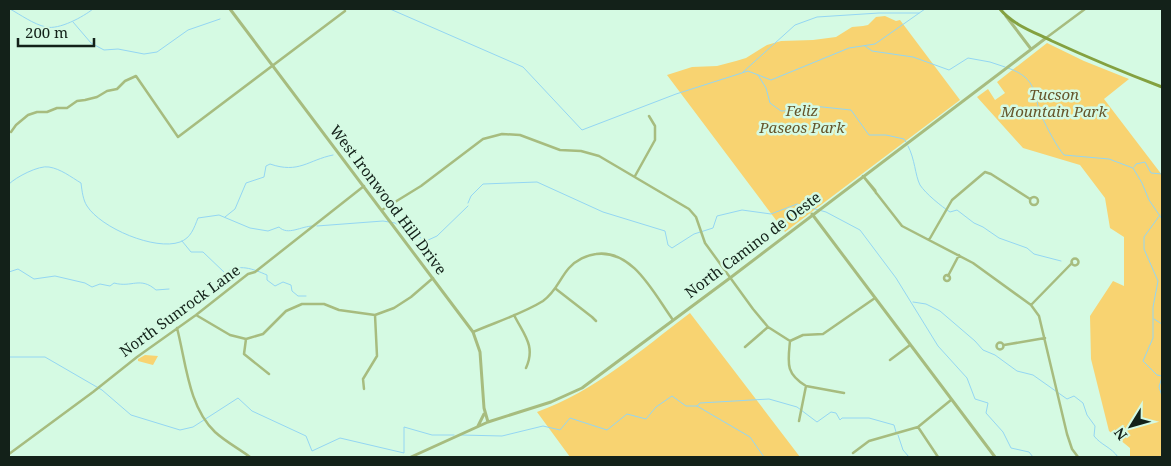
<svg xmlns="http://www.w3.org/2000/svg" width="1171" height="466" viewBox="0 0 1171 466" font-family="'Noto Serif',serif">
	<rect width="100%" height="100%" fill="#d5fae3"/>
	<!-- green -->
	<path fill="#f8d371" d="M885,16L896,21L900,20L960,100L785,232L667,75L692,67L717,66L736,61L746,58L767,45L781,41L813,40L836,37L852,27L863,26L868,25L876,17Z
		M1047,43L1084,61L1129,79L1104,99L1162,175V457H1130V448L1109,431L1091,359L1090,316L1113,281L1124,286V237L1110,228L1105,198L1080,165L1023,148L977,97L988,89L995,100L1005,93L997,82Z
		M690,313L800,457H570L537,412C595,391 641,350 690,313Z
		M145,355L158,356L153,365L138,361V359Z"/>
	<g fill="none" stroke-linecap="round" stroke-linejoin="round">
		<!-- stream -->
		<path stroke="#94d6f3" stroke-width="1" d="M10,9C21,15 33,24 46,27C59,30 83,17 93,9
			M390,9L523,67L582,130L676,94L748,71L771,80L849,48L875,44L925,9
			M73,22L91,43L104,50L118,49L144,54L157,52L188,30L220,19
			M865,46L872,51L913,57L949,70L968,58L990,62L1005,67
			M1008,68C1039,79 1032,94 1042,117C1047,128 1057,147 1064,155L1109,159L1133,168L1142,183L1149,200L1162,219
			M743,72L795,25L817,17L879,13H919
			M758,75L766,88L770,103L781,111L802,110L813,106L851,110L869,135H886L904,139L906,142
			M908,146C915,159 915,175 920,185C926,194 941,206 950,212L957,210L974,223L983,227L999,238L1027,248L1034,254L1061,261
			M1134,167L1136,164L1145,162L1151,173L1162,174
			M9,184C16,177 39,165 49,167C61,169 71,177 81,183C82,191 83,200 87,206C101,228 155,251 180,242C191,238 194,228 198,218L219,215L250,228L268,231L279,227C288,236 301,226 313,226
			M468,203L471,196L483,184L537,182L603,212L665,231L668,245L672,248L694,234L713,228L717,216L742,210L771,214L797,204L826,212L860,230L896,278L938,346L967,378L975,399L988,403L986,413L1003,432L1011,448L1029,452L1033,457
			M1160,215L1144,237V249L1158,281L1153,307V338L1143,361L1157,375L1162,376
			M225,217L235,209L246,183L264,177L266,166L270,164C299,174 308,160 333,155
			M317,226L383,221L395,223L421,238
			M423,240L426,241L437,236L468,206
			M182,241L191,252H203L225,273C239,263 253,269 267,275V280L275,286L283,282L291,285L292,291L298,296H306
			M9,272L18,269L34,279L55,276L85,283L92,287L100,284L110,286L114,283C132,288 140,276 156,290L169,289
			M913,302L926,304L940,311L975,341L983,350L995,355L1017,371L1033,375L1067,399L1074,396L1083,403L1087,415L1095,426L1094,436C1101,445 1111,447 1118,457
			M1154,319L1162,324
			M9,357H45L102,390L131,415L180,430L193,427L238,398L252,411L306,436L312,451L340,438L404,453V427L432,435H454
			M1162,377L1159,387L1162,396
			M697,406L750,437L764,457
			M461,435L502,436L543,426L560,430L570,418L607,430L627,414L646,419L656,407L672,396L686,406H697L700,403L769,399L797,407L817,422L831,412L836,413L840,420L842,418H869L894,425L896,432
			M898,435L903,450L909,457"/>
		<!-- minor -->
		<path stroke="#a7bc7f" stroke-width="2.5" d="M1046,38L1085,9
			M11,132L16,125L28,115L37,112H47L57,108H67L77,101L85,100L97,97L107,91L117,89L125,81L136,76L178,137L345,11
			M635,176L655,140V126L649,116
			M863,176L902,226L973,263L1031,305L1039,316L1067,434L1072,449L1078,457
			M864,177L875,190L876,193
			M1030 201a4 4 0 1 1 8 0a4 4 0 1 1-8 0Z
			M382,210L421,186L483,139L502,134L520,135L560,150L581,151L599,156L689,209L696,217L705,243L753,309L768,327L790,341L803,335L823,334L875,298
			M929,240L952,200L985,172L991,174L1030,199
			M1071.5 262a3.5 3.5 0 1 1 7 0a3.5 3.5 0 1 1-7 0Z
			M944 278a3 3 0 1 1 6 0a3 3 0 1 1-6 0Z
			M948,276L959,255
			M556,289L592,317L596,321
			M1031,305L1072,263
			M196,315L230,335L246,339L244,354L269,374
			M514,315C524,335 536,346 526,368
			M177,328C186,362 188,406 215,432C226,442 238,448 250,457
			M473,332C496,322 522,314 543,301C556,292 560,278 569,268C576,260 587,255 596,254C633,249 654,294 673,320
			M246,339L263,334L286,311L302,304H324L339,310L375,315L394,308L411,297L433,278
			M790,341C788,363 785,373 806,386L799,421
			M996.5 346a3.5 3.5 0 1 1 7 0a3.5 3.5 0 1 1-7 0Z
			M1004,345L1045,338
			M745,347L768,327
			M890,360L910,345
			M806,386L844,393
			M364,389L363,379L377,356L375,315
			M918,427L938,457
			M853,453L869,441L918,427L951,400
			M9,454L93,392L137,357L196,315L248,274L255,272L364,186"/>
		<!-- tertiary -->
		<path stroke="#a7bc7f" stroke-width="3" d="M230,9L473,332L480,352L484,408L488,422
			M1006,16L1031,49
			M812,214L995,457
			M478,426L484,414
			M411,457L488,422L551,402L582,388L730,278L1046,38"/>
		<!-- secondary -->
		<path stroke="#84a140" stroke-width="3" d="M1000,9C1013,25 1034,32 1052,41C1089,58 1125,73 1162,87"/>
	</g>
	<g text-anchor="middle" stroke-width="5" stroke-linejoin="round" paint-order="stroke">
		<!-- park labels -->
		<g font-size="15" font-style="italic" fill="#65552b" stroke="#d5fae3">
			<text x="1054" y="100">Tucson<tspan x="1054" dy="17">Mountain Park</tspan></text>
			<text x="802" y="116">Feliz<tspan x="802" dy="17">Paseos Park</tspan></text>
		</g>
		<!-- street labels -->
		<g font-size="15" fill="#132119" stroke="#d5fae3">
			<text transform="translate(388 200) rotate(53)" y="5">West Ironwood Hill Drive</text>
			<text transform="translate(753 245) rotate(-37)" y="5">North Camino de Oeste</text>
			<text transform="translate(180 311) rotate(-36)" y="5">North Sunrock Lane</text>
		</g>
	</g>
	<!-- border -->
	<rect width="1171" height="466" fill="none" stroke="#132119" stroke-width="20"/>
	<!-- north arrow -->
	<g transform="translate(1131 426) rotate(233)" stroke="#d5fae3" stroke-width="4" paint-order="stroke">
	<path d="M0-4L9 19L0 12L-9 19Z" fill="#132119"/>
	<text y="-8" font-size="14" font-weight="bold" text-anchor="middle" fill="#132119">N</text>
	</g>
	<!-- scale -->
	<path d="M18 38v8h76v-8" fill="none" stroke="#132119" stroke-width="2.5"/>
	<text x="25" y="38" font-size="15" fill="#132119" stroke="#d5fae3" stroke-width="4" paint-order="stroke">200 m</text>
</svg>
